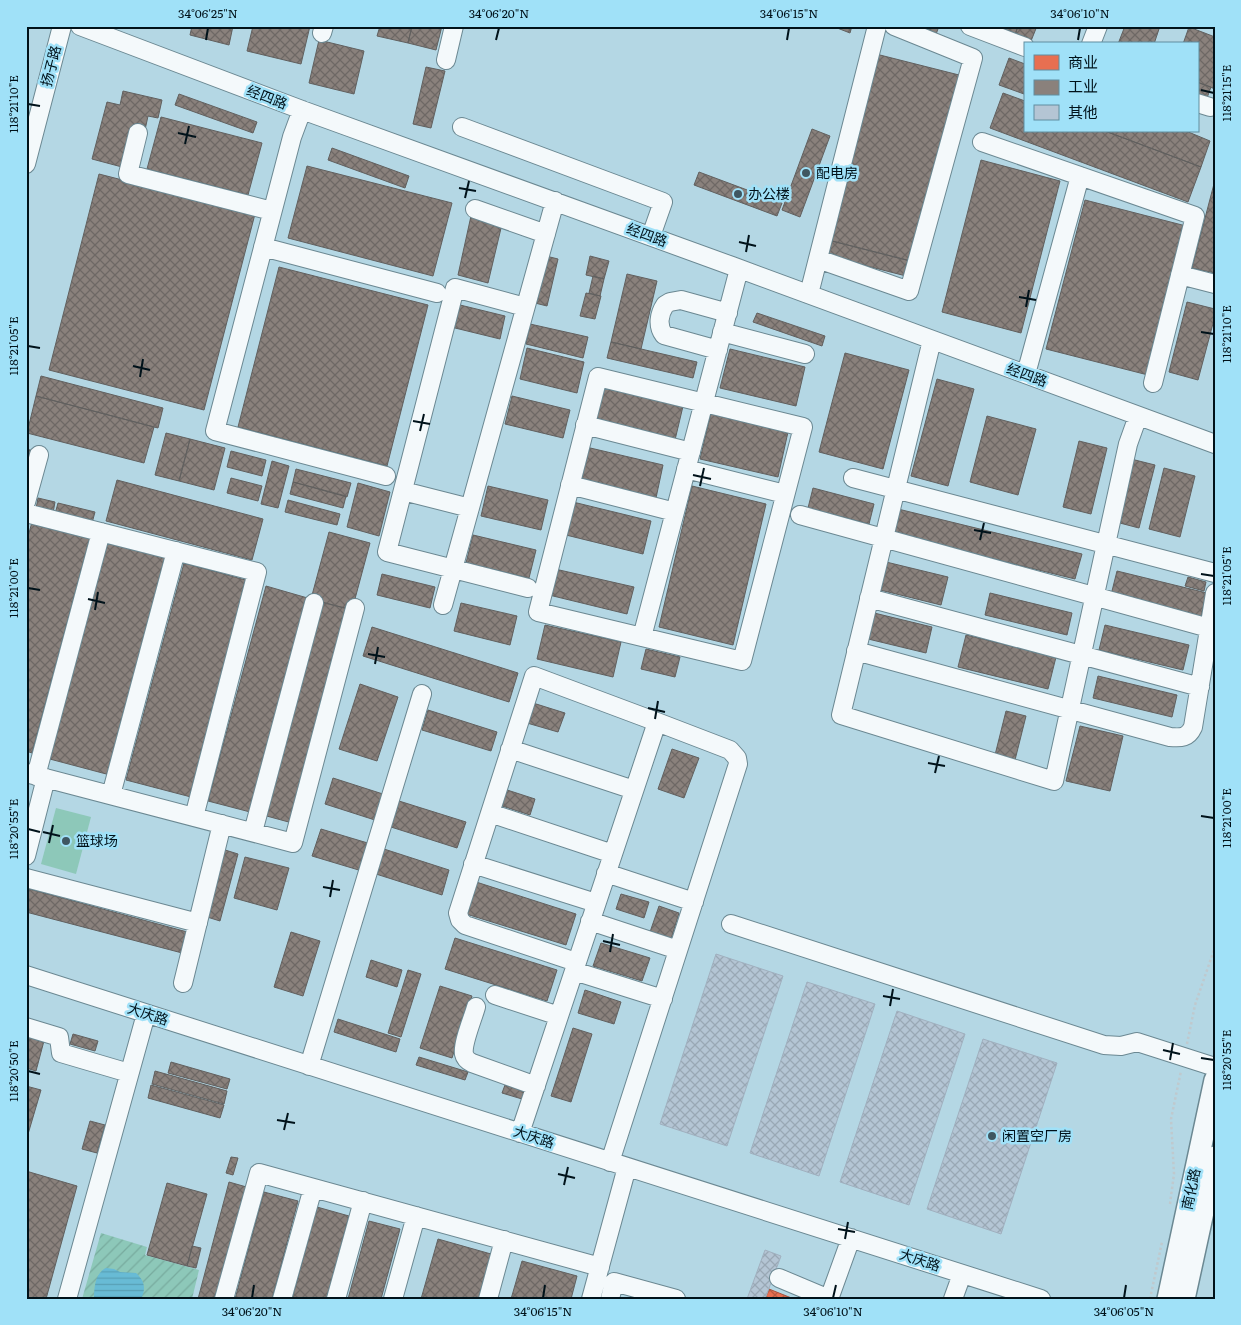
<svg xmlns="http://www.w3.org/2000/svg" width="1241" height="1325" viewBox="0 0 1241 1325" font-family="Literata,'Noto Sans SC',serif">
	<defs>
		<pattern id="garden-furrows" width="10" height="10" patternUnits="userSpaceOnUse" patternTransform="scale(1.25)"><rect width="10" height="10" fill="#8dc8b9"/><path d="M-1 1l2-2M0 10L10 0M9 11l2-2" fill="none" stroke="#78ab9e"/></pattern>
		<pattern id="water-rules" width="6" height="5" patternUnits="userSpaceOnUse" patternTransform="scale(1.25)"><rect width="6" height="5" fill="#68bbd5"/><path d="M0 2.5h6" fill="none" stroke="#58a0b6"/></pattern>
		<pattern id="shops-cross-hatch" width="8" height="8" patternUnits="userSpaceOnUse" patternTransform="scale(1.25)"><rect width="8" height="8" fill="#e76f51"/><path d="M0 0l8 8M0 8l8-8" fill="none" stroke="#b95a42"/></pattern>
		<pattern id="industry-cross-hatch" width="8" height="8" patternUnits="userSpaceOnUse" patternTransform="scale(1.25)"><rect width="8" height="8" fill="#8a817c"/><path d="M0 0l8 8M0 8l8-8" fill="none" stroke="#6e6865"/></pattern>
		<pattern id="building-cross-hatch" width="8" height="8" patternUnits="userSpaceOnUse" patternTransform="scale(1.25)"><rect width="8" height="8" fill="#b4c5d4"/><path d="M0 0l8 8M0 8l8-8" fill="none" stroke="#99a8b5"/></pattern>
	</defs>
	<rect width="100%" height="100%" fill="#b4d7e4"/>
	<!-- park -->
	<path fill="#8dc8b9" d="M56,808L91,817L76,874L41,864Z"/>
	<!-- garden -->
	<path fill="url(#garden-furrows)" d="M101,1233L147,1247L145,1255L199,1270L192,1299H82Z"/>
	<!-- water -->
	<path fill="url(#water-rules)" d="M106,1268L114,1269L120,1272L136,1273C145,1281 146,1289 141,1299H94C94,1288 95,1273 106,1268Z"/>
	<!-- shops -->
	<path fill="url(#shops-cross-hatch)" stroke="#a25340" d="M769,1289L794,1299H765Z"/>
	<!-- industry -->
	<path fill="url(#industry-cross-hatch)" stroke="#61605f" d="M192,26H233L229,45L190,35Z
		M253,26H310L301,64L247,51Z
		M380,26H412L408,43L377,36Z
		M412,26H442L436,50L408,43Z
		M832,26H852L850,33Z
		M897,26H939L934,40Z
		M991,26H1018L1015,35Z
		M1018,26H1037L1031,41L1015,35Z
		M1125,26H1160L1154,44H1118Z
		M1189,27L1215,37V89L1197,82V44H1183Z
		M319,40L364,51L354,94L309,83Z
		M876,54L963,76L915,262L828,240Z
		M1009,58L1025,64L1024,94L999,85Z
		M426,67L445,71L431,128L413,124Z
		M1197,82L1211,87L1207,98L1197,94Z
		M123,91L162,100L158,118L148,116L145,130L132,127L122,167L92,159L107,102L120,105Z
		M1003,93L1025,101V131H1105L1201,167L1188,202L990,128Z
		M179,94L257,122L253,133L175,105Z
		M161,117L262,143L248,195L147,169Z
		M812,129L830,136L800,217L782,210Z
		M1105,131H1186L1210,141L1201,167Z
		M332,148L409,176L405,188L328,160Z
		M981,160L1060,181L1021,333L942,312Z
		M307,166L452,203L433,276L288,238Z
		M699,172L782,203L777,216L694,185Z
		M99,174L255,214L204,410L49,370Z
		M1215,180V273L1192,268Z
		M1085,200L1186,226L1148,375L1046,349Z
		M471,216L502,224L488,283L458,275Z
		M828,240L914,262L910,277L824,255Z
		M546,256L558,259L547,306L535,303Z
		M590,256L609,261L604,279L586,275Z
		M279,267L428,305L387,466L238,427Z
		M627,274L657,281L641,349L611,342Z
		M593,276L604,279L600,296L589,293Z
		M586,293L601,296L595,319L580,316Z
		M1187,302L1215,309V316L1198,380L1169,372Z
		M456,304L505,316L500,339L451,327Z
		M757,313L825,336L822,346L753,322Z
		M530,324L588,337L583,358L526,344Z
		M611,342L697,362L693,378L607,358Z
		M527,348L584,362L577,393L520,379Z
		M730,349L805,367L796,406L720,388Z
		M845,353L909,370L883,469L819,452Z
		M41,376L163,408L158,428L36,396Z
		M937,379L974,389L948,486L911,476Z
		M603,383L684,402L675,440L593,421Z
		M36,396L154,427L144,463L27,433Z
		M512,396L570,410L563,438L505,424Z
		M711,413L788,432L778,477L700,459Z
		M987,416L1036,429L1018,495L970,482Z
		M166,433L190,439L179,481L155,475Z
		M190,439L225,448L214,490L179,481Z
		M1079,441L1107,448L1091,514L1063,507Z
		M586,447L663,465L656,498L579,480Z
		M26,449L34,451L26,481Z
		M231,451L266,460L262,476L227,467Z
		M1131,459L1155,465L1139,528L1116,522Z
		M272,461L289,466L278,508L261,504Z
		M1164,468L1195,476L1180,537L1149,529Z
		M296,469L351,483L347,497L293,482Z
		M231,478L262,486L258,501L227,493Z
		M117,480L263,519L252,560L106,521Z
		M293,482L346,496L343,508L290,494Z
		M358,483L390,492L379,536L347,527Z
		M488,486L548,500L541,530L481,516Z
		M692,486L766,504L733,645L659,627Z
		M813,488L874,504L869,524L808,508Z
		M38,498L55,502L53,513L36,509Z
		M288,500L340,514L337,525L285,512Z
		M573,502L651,521L643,554L566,535Z
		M58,503L95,512L92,523L55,514Z
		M898,509L1082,554L1075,579L892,534Z
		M32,522L90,538L32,753L26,751V544Z
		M329,532L370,543L352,610L311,599Z
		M473,535L536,550L529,578L466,563Z
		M104,540L168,557L110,775L46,758Z
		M882,561L948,577L941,605L876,589Z
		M184,563L249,581L191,797L126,780Z
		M555,569L634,587L627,614L549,595Z
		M1117,571L1207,593L1201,617L1111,595Z
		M382,574L435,587L430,608L377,595Z
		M1188,577L1206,582L1204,591L1185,586Z
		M266,586L311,599L254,813L208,801Z
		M990,593L1072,613L1067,635L985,615Z
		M320,602L353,610L296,824L263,815Z
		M461,603L517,616L510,645L454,631Z
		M870,612L932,627L926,653L864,638Z
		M545,625L621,642L613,677L537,659Z
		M1105,625L1189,645L1183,670L1099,650Z
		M372,627L518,673L509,702L363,656Z
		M966,635L1056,657L1048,689L958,667Z
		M646,649L680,657L675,677L641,669Z
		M1098,676L1177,695L1172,717L1093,698Z
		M360,684L398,697L377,761L339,749Z
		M533,703L565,713L558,732L527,723Z
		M428,710L497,732L491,751L422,730Z
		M1006,711L1026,716L1014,764L994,759Z
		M1080,726L1123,736L1110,791L1066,781Z
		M672,749L699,758L684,798L658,789Z
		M333,778L386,795L378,821L325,804Z
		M501,788L535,799L530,815L496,804Z
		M399,801L466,822L457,848L391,827Z
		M321,829L371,844L362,871L312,856Z
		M222,849L238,854L220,921L204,916Z
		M384,849L449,870L442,895L376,874Z
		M245,857L289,868L277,910L234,898Z
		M473,881L576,914L566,945L463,913Z
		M29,889L191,933L186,954L26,912V898Z
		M621,894L649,902L644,918L616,909Z
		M659,906L679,913L671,939L650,932Z
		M291,932L320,941L303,996L274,987Z
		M455,938L557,970L547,1001L445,969Z
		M601,943L650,958L642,981L593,966Z
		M371,960L402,970L397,987L366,977Z
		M408,970L421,974L401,1037L388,1033Z
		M440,986L472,996L452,1058L420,1048Z
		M585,990L621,1002L614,1024L578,1013Z
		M338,1019L400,1039L396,1052L334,1032Z
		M573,1028L592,1034L571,1102L551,1096Z
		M26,1032L45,1037L36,1071L26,1068Z
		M73,1034L98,1041L95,1051L70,1044Z
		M419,1057L468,1072L465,1080L416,1065Z
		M171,1062L230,1079L227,1089L168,1073Z
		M155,1071L227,1091L224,1104L152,1084Z
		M151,1085L224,1105L220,1118L148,1098Z
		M505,1085L524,1091L522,1099L502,1093Z
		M26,1086L41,1090L26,1141Z
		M90,1121L105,1125L97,1153L82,1149Z
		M231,1157L238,1158L233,1175L226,1173Z
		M26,1171L77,1186L46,1299H26Z
		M229,1182L250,1188L220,1299H198Z
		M167,1183L207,1194L187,1266L147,1255Z
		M264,1192L298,1201L272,1299H235Z
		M317,1207L349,1216L327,1299H292Z
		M369,1221L400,1229L381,1299H348Z
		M438,1239L491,1254L479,1299H421Z
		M192,1246L201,1248L196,1268L187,1266Z
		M522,1261L577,1276L571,1299H511Z"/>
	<!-- building -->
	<path fill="url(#building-cross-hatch)" stroke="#a0b0bf" d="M716,954L783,976L727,1146L660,1124Z
		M807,982L875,1004L819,1176L750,1153Z
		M897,1011L965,1034L909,1205L840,1182Z
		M983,1039L1057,1063L1001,1234L927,1209Z
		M765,1250L781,1256L765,1299H747Z"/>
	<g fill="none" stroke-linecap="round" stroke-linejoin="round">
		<defs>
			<path id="minor" d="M80,26L302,110L732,266L1215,444
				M970,26L1025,47
				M322,33L324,26
				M1091,44L1098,26
				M446,60L454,26
				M1197,103L1210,107
				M302,110L292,137L215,431L386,476
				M462,127L663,202L651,236
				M138,133L128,174L272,211
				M982,142L1195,216L1153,383
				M26,164L62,26
				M475,209L546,234
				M263,247L437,293
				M818,259L909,291L973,58L894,26
				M1180,275L1215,284
				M809,294L877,26
				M525,307L455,288L387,552L528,588
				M722,332L805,354
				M932,340L841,715L1054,781L1128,444L1138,416
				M718,350L664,335C657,326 659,314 665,305L670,302L681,300L728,313
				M1026,374L1080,176
				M598,377L803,427L742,661L538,612Z
				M585,425L691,452
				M686,469L785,494
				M853,478L1215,573
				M570,485L675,512
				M403,491L470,508
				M26,502L39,455
				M26,513L257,572L194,817
				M800,515L1209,628
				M869,598L1200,687
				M443,605L555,201
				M642,637L739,269
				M856,651L1170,737C1181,738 1188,738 1193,727L1215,593
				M510,749L634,790
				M26,773L293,843L355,608
				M36,776L101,532
				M111,795L176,551
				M490,813L613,854
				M253,832L314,603
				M26,856L46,778
				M473,864L596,903
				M606,873L694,902
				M26,878L198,923
				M590,921L678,950
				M731,924L1104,1045L1121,1046L1137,1042L1215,1067
				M574,971L663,999
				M26,975L1041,1299
				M183,983L222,824
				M495,995L559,1016
				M476,1007C473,1018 462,1044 464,1054C465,1059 468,1061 472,1063L536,1086
				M26,1027L59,1037L61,1053L129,1073
				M309,1066L422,694
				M520,1133L657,722L534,676L458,913L460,920L465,925L576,962
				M610,1162L738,764L737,758L730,750L657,722
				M779,1278L829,1299L851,1238
				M67,1299L146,1014
				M224,1299L259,1173L600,1267
				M282,1299L313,1188
				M336,1299L363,1201
				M393,1299L416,1216
				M488,1299L504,1240
				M591,1299L627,1167
				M610,1299L614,1282L676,1299
				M953,1299L962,1274"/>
			<path id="major" d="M1168,1299L1215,1080
				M1184,1299L1215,1157"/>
		</defs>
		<!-- minor casing -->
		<use href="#minor" stroke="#6b8892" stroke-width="20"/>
		<!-- major casing -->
		<use href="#major" stroke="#6b8892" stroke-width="24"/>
		<!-- path -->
		<path stroke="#bfc9ce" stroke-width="2.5" stroke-dasharray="2.5 2.5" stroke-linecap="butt" d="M1187,1044L1195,1005L1215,947
			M1170,1204L1174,1174L1171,1119L1181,1071
			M1150,1299L1162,1242"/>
		<!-- minor -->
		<use href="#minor" stroke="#f4f9fb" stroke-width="18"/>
		<!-- major -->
		<use href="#major" stroke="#f4f9fb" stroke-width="21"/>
	</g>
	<!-- ticks -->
	<path fill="none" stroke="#00121a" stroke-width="2" d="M206,40L208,28M496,40L499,28M787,40L789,28M1078,40L1080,28M1201,90L1214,93M28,104L40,106M178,133L196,137M185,144L189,126M459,188L476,191M465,198L469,181M739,242L756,246M746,252L749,235M1019,297L1036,300M1026,307L1029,290M1201,332L1214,334M28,346L40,348M133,366L150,370M140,377L143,359M413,421L430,424M420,431L424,414M693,475L711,479M700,486L704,468M974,530L991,533M980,540L984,523M1201,574L1214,576M28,588L40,590M88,599L105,603M95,610L98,592M368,654L385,657M375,664L378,647M648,708L665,712M655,719L658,701M928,763L945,766M935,773L939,756M1201,816L1214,818M28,829L40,832M43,832L60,836M49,843L53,825M323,887L340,890M330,897L333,880M603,941L620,945M610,952L613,934M883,996L900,999M890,1006L893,989M1163,1050L1180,1054M1201,1058L1214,1060M1170,1060L1173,1043M28,1071L40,1074M277,1120L295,1123M284,1130L288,1113M558,1174L575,1178M564,1185L568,1167M838,1229L855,1232M845,1239L848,1222M252,1298L254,1285M543,1298L545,1285M833,1298L836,1285M1124,1298L1126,1285"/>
	<!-- markers -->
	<g fill="#3f5761" stroke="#a0e1f8" stroke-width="2">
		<circle cx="806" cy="173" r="5"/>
		<circle cx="738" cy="194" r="5"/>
		<circle cx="66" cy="841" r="5"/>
		<circle cx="992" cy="1136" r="5"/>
	</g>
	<g text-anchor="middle" stroke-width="5" stroke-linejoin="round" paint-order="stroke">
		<!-- street labels -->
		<g font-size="14" fill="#00121a" stroke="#a0e1f8">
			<text transform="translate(51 66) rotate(-76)" y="5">扬子路</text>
			<text transform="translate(267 97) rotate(21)" y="5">经四路</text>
			<text transform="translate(647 235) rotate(20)" y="5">经四路</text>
			<text transform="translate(1027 375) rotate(20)" y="5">经四路</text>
			<text transform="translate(148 1014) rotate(18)" y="5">大庆路</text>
			<text transform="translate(534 1137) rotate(18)" y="5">大庆路</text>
			<text transform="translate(1191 1189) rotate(-78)" y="5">南化路</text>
			<text transform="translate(920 1260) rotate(18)" y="5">大庆路</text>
		</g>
		<!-- poi labels -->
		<g font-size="14" fill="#00121a" stroke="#a0e1f8" text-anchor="start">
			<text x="816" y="178">配电房</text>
			<text x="748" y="199">办公楼</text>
			<text x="76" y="846">篮球场</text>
			<text x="1002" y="1141">闲置空厂房</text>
		</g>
	</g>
	<!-- border -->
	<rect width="1241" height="1325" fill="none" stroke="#a0e1f8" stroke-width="55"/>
	<!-- legend -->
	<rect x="1024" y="42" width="175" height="90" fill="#a0e1f8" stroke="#608e9f"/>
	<rect x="1034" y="55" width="25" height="15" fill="#e76f51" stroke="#608e9f"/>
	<text x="1068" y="68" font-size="15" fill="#00121a">商业</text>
	<rect x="1034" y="80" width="25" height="15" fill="#8a817c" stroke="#608e9f"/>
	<text x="1068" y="92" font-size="15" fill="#00121a">工业</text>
	<rect x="1034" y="105" width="25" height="15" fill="#b4c5d4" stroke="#608e9f"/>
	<text x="1068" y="118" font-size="15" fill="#00121a">其他</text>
	<rect x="28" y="28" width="1186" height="1270" fill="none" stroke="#00121a" stroke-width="2"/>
	<g font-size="12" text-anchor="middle" fill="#00121a">
		<text x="208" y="18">34°06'25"N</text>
		<text x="499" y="18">34°06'20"N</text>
		<text x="789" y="18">34°06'15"N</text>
		<text x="1080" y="18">34°06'10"N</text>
		<text transform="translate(1227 93) rotate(-90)" y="4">118°21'15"E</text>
		<text transform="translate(14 104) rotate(-90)" y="4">118°21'10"E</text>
		<text transform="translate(1227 334) rotate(-90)" y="4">118°21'10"E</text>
		<text transform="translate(14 346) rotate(-90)" y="4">118°21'05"E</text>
		<text transform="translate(1227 576) rotate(-90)" y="4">118°21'05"E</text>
		<text transform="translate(14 588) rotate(-90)" y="4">118°21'00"E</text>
		<text transform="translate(1227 818) rotate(-90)" y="4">118°21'00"E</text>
		<text transform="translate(14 829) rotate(-90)" y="4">118°20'55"E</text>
		<text transform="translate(1227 1060) rotate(-90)" y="4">118°20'55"E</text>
		<text transform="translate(14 1071) rotate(-90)" y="4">118°20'50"E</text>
		<text x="252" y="1316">34°06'20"N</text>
		<text x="543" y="1316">34°06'15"N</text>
		<text x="833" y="1316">34°06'10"N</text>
		<text x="1124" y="1316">34°06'05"N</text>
	</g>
</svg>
